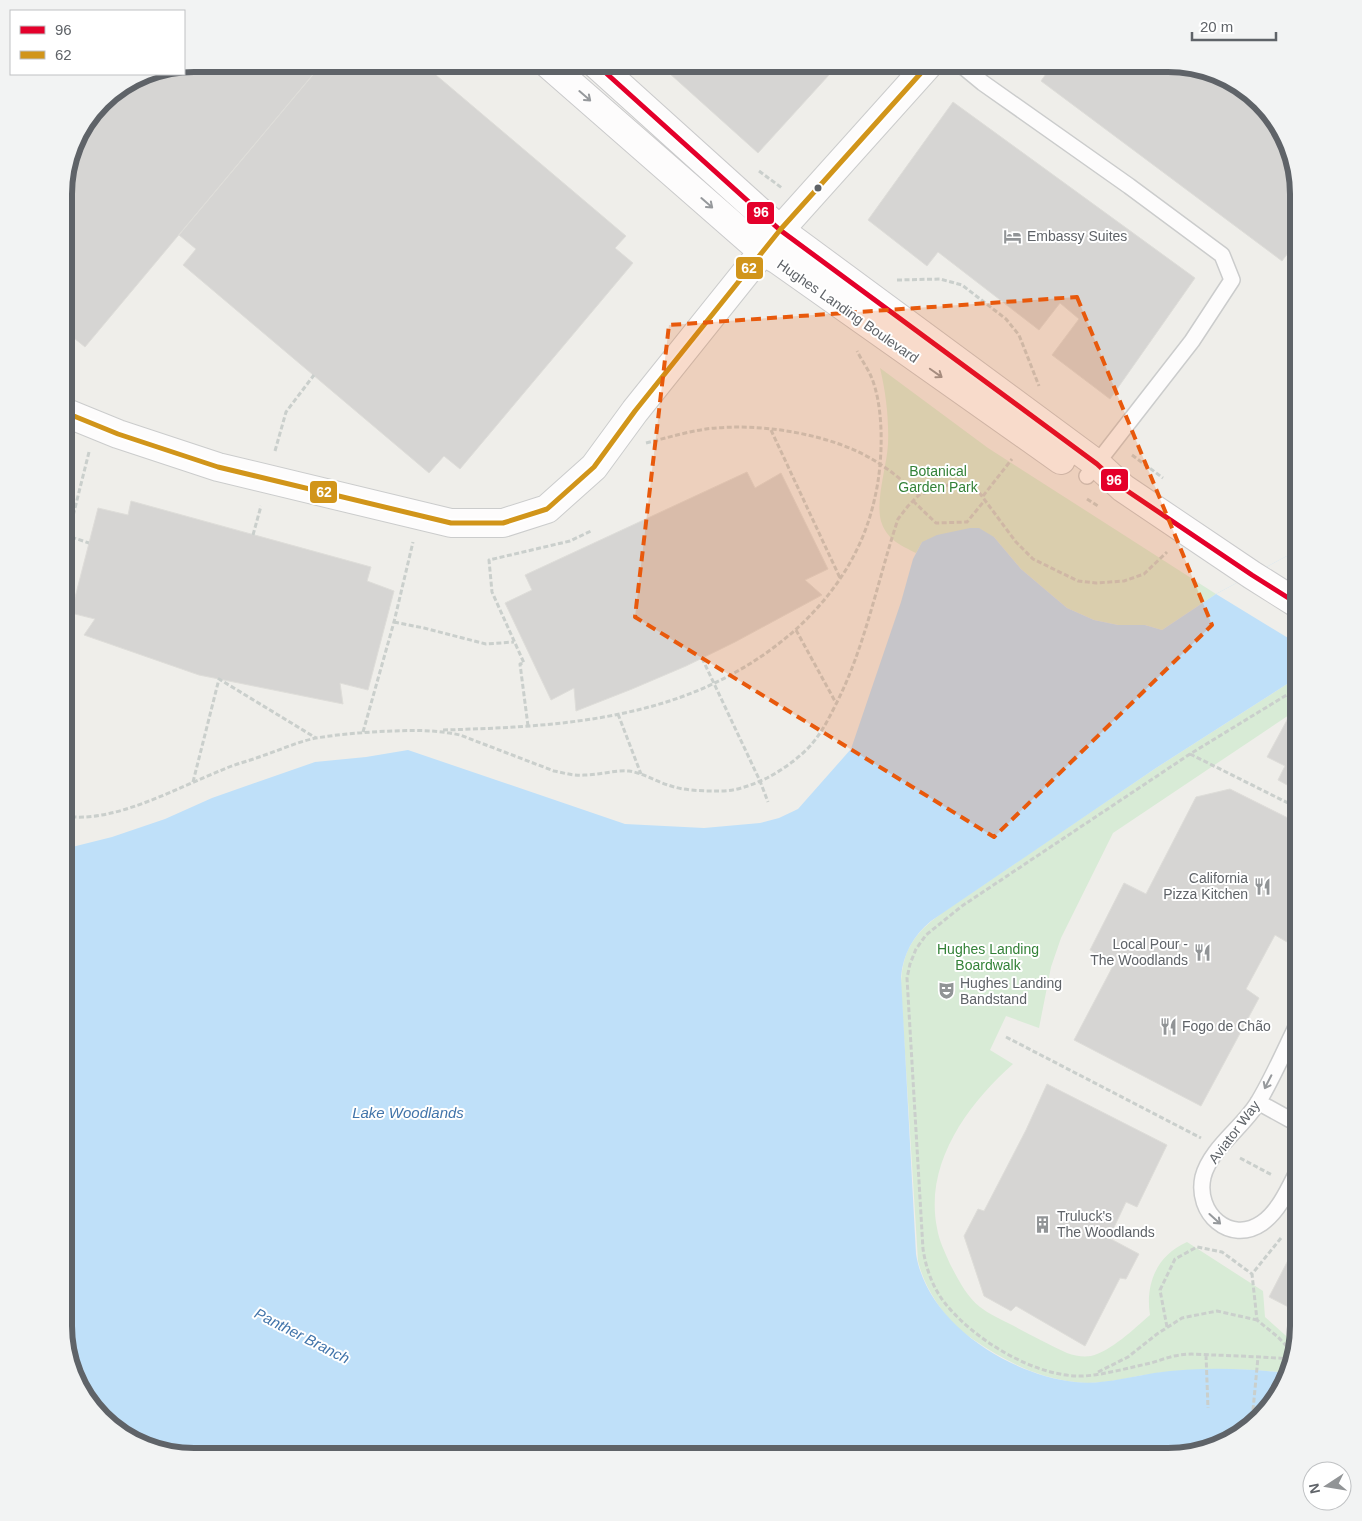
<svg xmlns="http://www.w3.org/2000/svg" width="1362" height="1521" viewBox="0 0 1362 1521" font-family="Helvetica,sans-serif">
	<rect width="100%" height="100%" fill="#efeeea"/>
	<!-- green -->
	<path fill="#d8ebd6" d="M880,368L988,448L1216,594L1162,630L1145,625H1118L1094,620L1067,608L1021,569L994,537L922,542L916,553C902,546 888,540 882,524C874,504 887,466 888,444C889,419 886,393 880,368Z
		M1298,677V709L1113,833L1061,938L1051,967L1039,1028L1006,1016L990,1050L1013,1064C968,1104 924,1163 937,1228C939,1241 945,1252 950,1264C958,1279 966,1296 980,1307C989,1314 1000,1319 1010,1324C1029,1334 1048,1344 1067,1353C1075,1356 1083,1357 1091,1356C1110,1352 1135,1328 1150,1315C1145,1284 1157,1255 1187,1242L1263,1291L1265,1317L1294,1343L1287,1373C1242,1368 1204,1368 1158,1373C1131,1376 1103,1386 1075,1382C1038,1378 1005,1361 974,1340C969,1336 963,1333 959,1329C940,1311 924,1286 918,1261L901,989C901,952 913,934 942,913L1156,768Z"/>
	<!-- water -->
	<path fill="#bfe0f9" d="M970,528H979L994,537L1021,569L1067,608L1094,620L1118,625H1145L1162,630L1216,594L1298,550V677L1156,768L931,921C913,936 903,954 901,977L916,1254C927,1323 1010,1375 1075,1382C1102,1385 1129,1377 1154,1373C1199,1367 1243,1368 1287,1373L1285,1385L1247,1430L1210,1450L1168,1457H194L137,1444L91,1406L71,1369L64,1327V849L112,837L165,819L212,798L315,762L366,757L408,750L625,824L704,828L760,823L779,818L798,809L851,749L901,602L913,559L922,542L937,535Z"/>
	<!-- pier -->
	<path fill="#efeeea" d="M1298,550L1295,562L1296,568L1298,571V644L1216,594Z"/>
	<!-- building -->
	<path fill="#d6d5d3" stroke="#deddd9" d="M194,64H317L320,66L85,347L64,330V185L77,137L108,96L144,74H184V66Z
		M322,64H423L626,236L615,248L633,263L460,469L444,456L429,473L183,265L196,249L179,235Z
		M659,64H839L758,153Z
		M1053,64H1176L1226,77L1271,115L1291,152L1298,194V240L1282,261L1041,81Z
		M953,102L1195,278L1110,399L1052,355L1079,319L1060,303L1039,330L938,252L927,266L868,220Z
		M747,472L755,488L781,473L828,569L805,580L822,595L735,642L686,666L632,689L576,711L574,688L551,700L505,603L532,590L525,575Z
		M131,501L371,567L367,581L394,591L368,690L340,683L343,704L199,675L84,635L95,619L71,613L98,508L128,515Z
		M1293,709L1298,712V791L1278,780L1285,766L1267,757Z
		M1230,789L1298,823V921L1287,942L1275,935L1246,989L1259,998L1201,1106L1074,1040L1114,964L1090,950L1124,883L1146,894L1196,797Z
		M1047,1084L1167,1145L1137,1207L1126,1202L1109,1238L1139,1254L1126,1279L1120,1278L1085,1346L1016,1306L1011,1311L984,1296L964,1236L978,1209L984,1211L1026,1130Z
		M1298,1241V1312L1269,1297Z"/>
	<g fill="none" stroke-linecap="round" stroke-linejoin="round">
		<defs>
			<path id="lane" d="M960,64L983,83L1129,186L1222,255L1232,280L1192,341L1087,476
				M1298,1023C1285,1049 1272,1080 1257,1104C1242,1128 1210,1149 1203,1177C1195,1213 1230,1245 1262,1223C1279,1211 1289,1188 1298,1170
				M1258,1102L1298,1124"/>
			<path id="street" d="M64,412L118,434L218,467L451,523H503L547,509L594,467L635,411L780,230L929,64"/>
			<path id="secondary" d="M548,64L763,252L778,260L1061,460
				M596,64L780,230L1097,464L1123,488L1252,575L1298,604"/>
		</defs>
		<!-- lane casing -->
		<use href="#lane" stroke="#cbcccc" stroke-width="18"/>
		<!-- street casing -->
		<use href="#street" stroke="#cbcccc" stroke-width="30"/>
		<!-- secondary casing -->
		<use href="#secondary" stroke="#cacacb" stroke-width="30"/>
		<!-- path -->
		<path stroke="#cacfcc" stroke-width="3" stroke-dasharray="5 2.5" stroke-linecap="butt" d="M513,64L521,71
			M759,171L782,188
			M897,280L940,279L962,285L1006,319L1019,335L1039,386
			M771,430L840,578
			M646,443C666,438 686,432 706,429C760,422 835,434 880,464C894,473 907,485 919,495
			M275,451L286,412L314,375
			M89,452L68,536L89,543
			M1132,455L1163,478
			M983,496L1012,459
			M1087,499L1098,506
			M913,501L936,523L967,522L985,500
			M253,535L261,506
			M64,551L68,536
			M394,622L424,628L486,644L514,642
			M796,630L836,703
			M702,658L760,781L768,802
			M618,714L641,774
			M528,726L520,664L524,663L492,592L489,560L570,541L591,531
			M443,730C512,728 583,725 649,707C752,680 852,606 875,497C883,463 885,406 870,374C866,366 861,359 857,351
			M363,732L394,622L413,542
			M1190,754L1298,808
			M193,782L219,679L316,738
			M64,816C114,824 176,788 222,770C235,764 249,761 262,756C280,750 297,742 316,738C341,734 366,732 392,731C415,730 437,730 460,735L554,771C564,773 574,776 584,775C599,775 614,770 629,771C643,773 655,781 668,785C684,791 703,791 720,791C737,791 752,785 767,778C782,770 798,759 810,746C820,735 827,722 834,708C865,649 877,582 898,519L908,506L919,495L948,485H965L978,491L1016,542L1033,559L1078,581L1096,583L1124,581L1144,574L1167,552
			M1006,1037L1201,1138
			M1240,1158L1272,1175
			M1281,1238L1252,1274L1257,1320L1278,1337L1292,1352
			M1167,1327L1160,1290L1175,1259L1197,1247L1222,1252L1252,1274
			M1206,1355L1208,1408
			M1291,1359C1265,1357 1240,1356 1215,1355C1204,1355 1191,1353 1180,1355C1171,1356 1161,1360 1151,1363C1132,1367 1103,1375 1084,1376C1035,1378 973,1339 944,1302C932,1286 926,1268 923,1249L907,978L910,964L916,949L926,935L962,906L1190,754L1298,688
			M1098,1372L1128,1357L1157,1334L1182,1318L1217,1311L1257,1320
			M1253,1410L1258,1357"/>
		<!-- lane -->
		<use href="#lane" stroke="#fdfcfc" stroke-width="15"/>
		<!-- street -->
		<use href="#street" stroke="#fdfcfc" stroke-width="28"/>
		<!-- secondary -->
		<use href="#secondary" stroke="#fdfcfc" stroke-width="28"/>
		<defs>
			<path id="bus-1" d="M596,64L780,230L1097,464L1123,488L1252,575L1298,604"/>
			<path id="bus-2" d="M64,412L118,434L218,467L451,523H503L547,509L594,467L635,411L780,230L929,64"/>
		</defs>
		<!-- bus-1 casing -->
		<use href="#bus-1" stroke="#fff" stroke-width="9"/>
		<!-- bus-2 casing -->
		<use href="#bus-2" stroke="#fff" stroke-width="9"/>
		<!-- bus-1 -->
		<use href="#bus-1" stroke="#e4002b" stroke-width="5"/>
		<!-- bus-2 -->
		<use href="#bus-2" stroke="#d1951a" stroke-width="5"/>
	</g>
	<!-- one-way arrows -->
	<defs><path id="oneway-shaft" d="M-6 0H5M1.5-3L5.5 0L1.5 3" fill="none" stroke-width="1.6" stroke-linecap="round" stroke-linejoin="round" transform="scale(1.25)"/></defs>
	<g stroke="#96999c">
		<use href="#oneway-shaft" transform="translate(585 96) rotate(41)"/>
		<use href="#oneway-shaft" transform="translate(707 203) rotate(41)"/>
		<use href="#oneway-shaft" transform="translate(936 373) rotate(35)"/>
		<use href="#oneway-shaft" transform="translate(1268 1082) rotate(117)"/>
		<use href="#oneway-shaft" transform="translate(1215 1219) rotate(42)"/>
	</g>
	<!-- marked area -->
	<path fill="#e8590c" fill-opacity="0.2" stroke="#e8590c" stroke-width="4" stroke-dasharray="10 6" stroke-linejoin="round" d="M1077,297L1212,625L994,837L635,617L669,325Z"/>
	<!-- icons -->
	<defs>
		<symbol id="hotel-bare" viewBox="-9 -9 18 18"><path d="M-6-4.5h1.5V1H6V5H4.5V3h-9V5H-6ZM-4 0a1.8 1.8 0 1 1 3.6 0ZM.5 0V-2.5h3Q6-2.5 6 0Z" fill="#919496" stroke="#fff" stroke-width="2.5" paint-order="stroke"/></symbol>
		<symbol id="restaurant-bare" viewBox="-9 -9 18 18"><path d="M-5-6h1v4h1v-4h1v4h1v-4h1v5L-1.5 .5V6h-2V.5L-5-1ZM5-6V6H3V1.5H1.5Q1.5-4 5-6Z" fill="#919496" stroke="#fff" stroke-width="2.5" paint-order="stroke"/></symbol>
		<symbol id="theatre-bare" viewBox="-9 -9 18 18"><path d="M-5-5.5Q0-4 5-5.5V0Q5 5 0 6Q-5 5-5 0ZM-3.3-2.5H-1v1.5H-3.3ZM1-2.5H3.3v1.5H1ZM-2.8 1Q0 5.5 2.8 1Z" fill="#919496" stroke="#fff" stroke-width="2.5" paint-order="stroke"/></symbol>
		<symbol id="building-bare" viewBox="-9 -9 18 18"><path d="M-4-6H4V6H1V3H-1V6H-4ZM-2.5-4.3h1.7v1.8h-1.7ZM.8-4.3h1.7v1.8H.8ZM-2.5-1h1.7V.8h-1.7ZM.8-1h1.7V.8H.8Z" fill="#919496" stroke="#fff" stroke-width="2.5" paint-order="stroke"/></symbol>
	</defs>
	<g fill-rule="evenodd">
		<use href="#hotel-bare" x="1000" y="224" width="25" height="25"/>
		<use href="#restaurant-bare" x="1250" y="874" width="25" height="25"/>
		<use href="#restaurant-bare" x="1190" y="940" width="25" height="25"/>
		<use href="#theatre-bare" x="934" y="978" width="25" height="25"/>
		<use href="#restaurant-bare" x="1156" y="1014" width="25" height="25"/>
		<use href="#building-bare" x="1030" y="1212" width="25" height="25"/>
	</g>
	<!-- markers -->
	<circle fill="#5f6368" stroke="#fff" stroke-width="2" cx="818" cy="188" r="4.5"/>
	<g text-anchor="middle" stroke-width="4" stroke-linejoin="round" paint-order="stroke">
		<!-- poi labels -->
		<g font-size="14" fill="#5f6368" stroke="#fff" text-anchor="start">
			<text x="1027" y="241">Embassy Suites</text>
			<text x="1248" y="883" text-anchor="end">California<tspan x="1248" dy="16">Pizza Kitchen</tspan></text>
			<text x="1188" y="949" text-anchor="end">Local Pour -<tspan x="1188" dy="16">The Woodlands</tspan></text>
			<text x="960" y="988">Hughes Landing<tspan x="960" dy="16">Bandstand</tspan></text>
			<text x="1182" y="1031">Fogo de Chão</text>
			<text x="1057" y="1221">Truluck's<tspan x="1057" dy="16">The Woodlands</tspan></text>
		</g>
		<!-- street labels -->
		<g font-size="14" fill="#5f6368" stroke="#fff">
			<text transform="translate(848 311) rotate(35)" y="5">Hughes Landing Boulevard</text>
			<text transform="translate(1234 1132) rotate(-53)" y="5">Aviator Way</text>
		</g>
		<!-- park labels -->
		<g font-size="14" fill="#348238" stroke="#fff">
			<text x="938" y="476">Botanical<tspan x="938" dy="16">Garden Park</tspan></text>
			<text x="988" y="954">Hughes Landing<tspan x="988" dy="16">Boardwalk</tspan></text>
		</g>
		<!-- water labels -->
		<g font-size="15" font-style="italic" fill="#4174aa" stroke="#fff">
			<text x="408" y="1118">Lake Woodlands</text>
			<text transform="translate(302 1336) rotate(27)" y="5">Panther Branch</text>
		</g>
	</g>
	<!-- crop -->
	<path d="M0 0H1362V1521H0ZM194 72H1168A122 122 0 0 1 1290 194V1326A122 122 0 0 1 1168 1448H194A122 122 0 0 1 72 1326V194A122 122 0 0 1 194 72Z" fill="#f2f3f3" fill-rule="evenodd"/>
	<path fill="none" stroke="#5f6368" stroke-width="6" d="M194 72H1168A122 122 0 0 1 1290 194V1326A122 122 0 0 1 1168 1448H194A122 122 0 0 1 72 1326V194A122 122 0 0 1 194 72Z"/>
	<g stroke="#fff" stroke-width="2">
		<rect x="746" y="201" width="29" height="24" rx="5" fill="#e4002b"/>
		<rect x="735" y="256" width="29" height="24" rx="5" fill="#d1951a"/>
		<rect x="1100" y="468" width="29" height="24" rx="5" fill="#e4002b"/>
		<rect x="309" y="480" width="29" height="24" rx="5" fill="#d1951a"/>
	</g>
	<g font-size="14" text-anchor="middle" font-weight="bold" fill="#fff">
		<text x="761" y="217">96</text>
		<text x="749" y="273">62</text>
		<text x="1114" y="485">96</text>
		<text x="324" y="497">62</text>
	</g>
	<!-- legend -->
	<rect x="10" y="10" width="175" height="65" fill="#ffffff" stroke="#bfc1c3"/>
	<rect x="20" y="26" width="25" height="8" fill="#e4002b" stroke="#bfc1c3"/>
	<text x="55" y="35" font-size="15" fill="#5f6368">96</text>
	<rect x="20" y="51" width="25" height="8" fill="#d1951a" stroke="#bfc1c3"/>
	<text x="55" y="60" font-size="15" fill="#5f6368">62</text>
	<!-- north arrow -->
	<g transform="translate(1327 1486) rotate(258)"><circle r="24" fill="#ffffff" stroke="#bfc1c3"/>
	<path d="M0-4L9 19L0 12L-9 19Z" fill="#919496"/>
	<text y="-8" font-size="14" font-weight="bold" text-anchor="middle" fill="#5f6368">N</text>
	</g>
	<!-- scale -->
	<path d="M1192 32v8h84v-8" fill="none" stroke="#5f6368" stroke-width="2.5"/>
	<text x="1200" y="32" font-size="15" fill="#5f6368" stroke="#ffffff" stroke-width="4" paint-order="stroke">20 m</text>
</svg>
